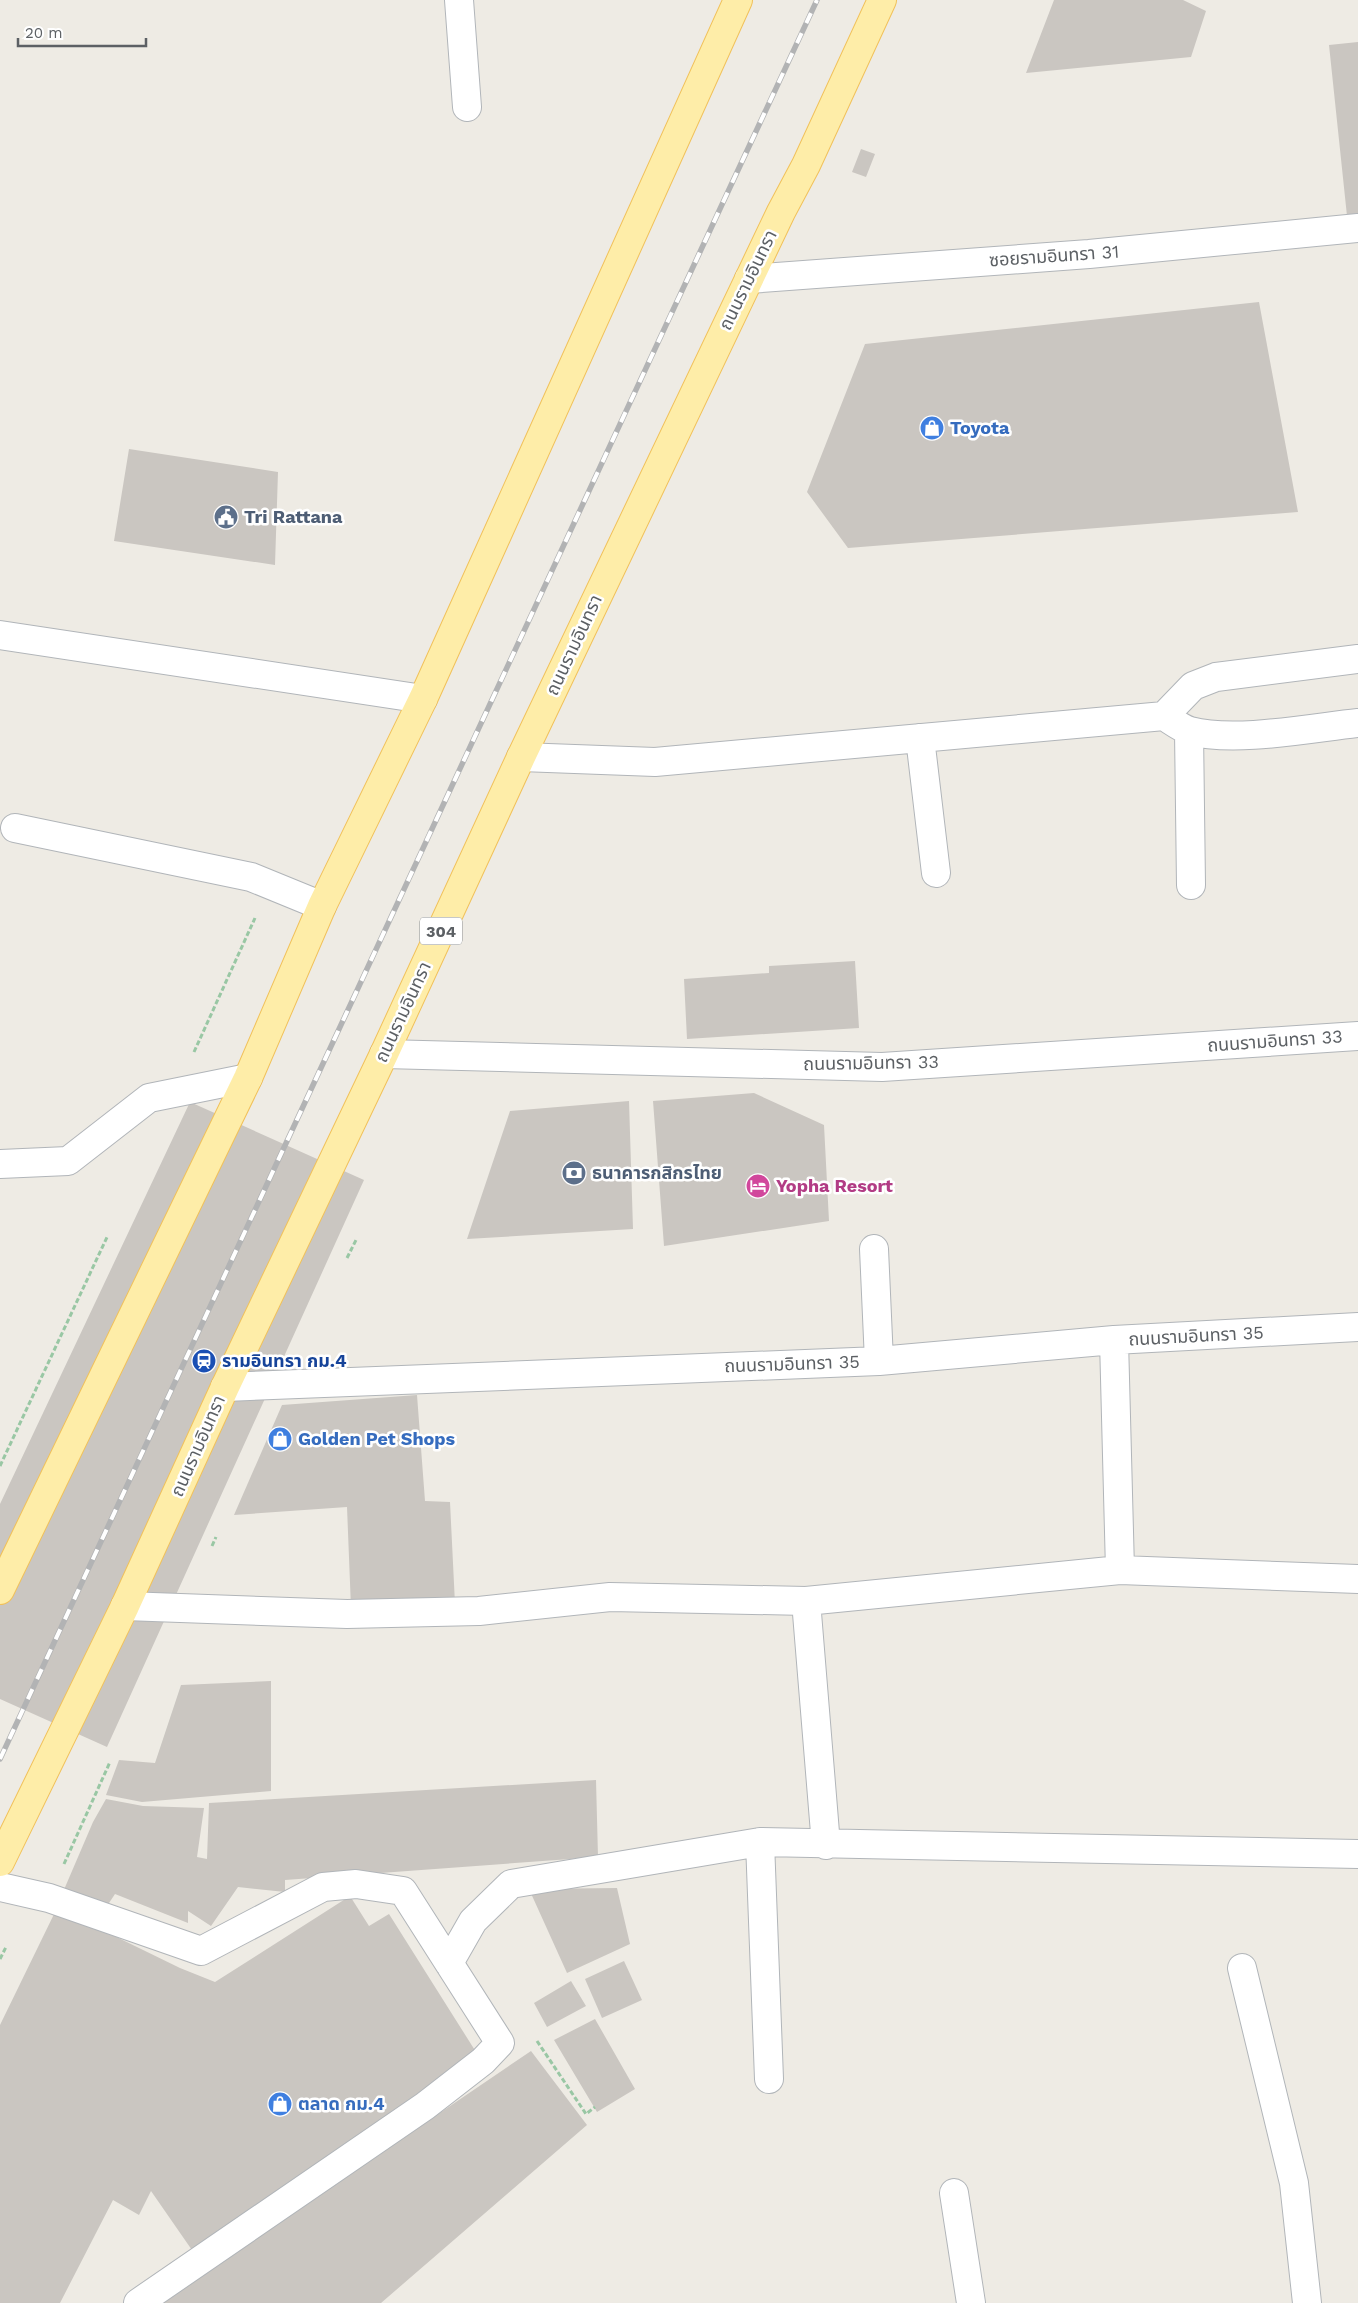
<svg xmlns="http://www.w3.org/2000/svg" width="1358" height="2303" viewBox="0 0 1358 2303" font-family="'Work Sans','Noto Sans Thai',sans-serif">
	<rect width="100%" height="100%" fill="#eeebe4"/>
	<!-- building -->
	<path fill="#cac6c1" d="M1054,0H1183L1206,11L1191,57L1026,73Z
		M1358,42V215L1347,216L1329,45Z
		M861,149L875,154L866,177L852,172Z
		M1259,302L1298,512L848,548L807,492L865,344Z
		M129,449L278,472L275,565L114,541Z
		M855,961L859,1028L687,1039L684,979L769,973V966Z
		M754,1093L824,1125L829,1221L664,1246L653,1101Z
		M629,1101L633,1229L467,1239L510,1111Z
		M190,1102L364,1180L107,1747L0,1699V1504Z
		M417,1395L425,1501L450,1502L455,1604L351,1608L347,1507L234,1515L282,1405Z
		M271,1681V1791L142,1802L106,1795L119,1760L155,1763L181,1685Z
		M596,1780L598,1857L285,1880V1892L238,1887L211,1926L188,1911V1923L115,1894L107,1906L63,1892L93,1822L106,1799L143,1806L204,1808L197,1857L207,1859L209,1803Z
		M617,1888L630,1944L567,1973L529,1889Z
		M350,1896L369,1926L389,1914L476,2052L194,2253L151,2191L139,2215L113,2200L60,2303H0V2025L57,1908L180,1968L215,1982Z
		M624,1961L642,2000L602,2018L585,1979Z
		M571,1981L586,2006L547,2027L534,2003Z
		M595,2019L635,2089L597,2112L554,2040Z
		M531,2051L587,2125L381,2303H160Z"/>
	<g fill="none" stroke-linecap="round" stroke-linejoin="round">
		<defs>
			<path id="minor" d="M459,0L467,107
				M749,279L1089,254L1358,228
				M0,635L423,699
				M1164,716L1193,686L1216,677L1358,659
				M1189,731L1191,885
				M920,738L936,873
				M521,757L655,762L1164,716C1172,721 1181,728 1190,731C1235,743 1311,728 1358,723
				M15,828L251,877L322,906
				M384,1054L882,1067L1358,1036
				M0,1164L68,1161L149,1098L248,1078
				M874,1249L879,1361
				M1114,1340L1120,1570
				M225,1387L879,1361L1114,1340L1358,1327
				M806,1601L826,1845
				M125,1606L347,1614L479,1611L610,1597L806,1601L1120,1570L1358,1579
				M760,1842L769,2079
				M0,1887L49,1898L201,1951L323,1887L356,1884L403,1891L500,2043L483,2061L425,2106L138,2303
				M449,1963L473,1921L511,1884L760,1842L1358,1854
				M1242,1968L1294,2183L1307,2303
				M954,2193L971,2303"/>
			<path id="major" d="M0,1590L248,1078L322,906L423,699L738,0
				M0,1862L125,1606L225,1387L384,1054L521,757L781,212L806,165L882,0"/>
		</defs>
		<!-- minor casing -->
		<use href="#minor" stroke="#b1b5b9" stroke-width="30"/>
		<!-- major casing -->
		<use href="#major" stroke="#f1c15a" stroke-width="30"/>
		<!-- path -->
		<path stroke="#99c7a4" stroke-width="3" stroke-dasharray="5 2.5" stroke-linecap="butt" d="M194,1052L255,918
			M347,1258L357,1238
			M0,1466L108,1235
			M212,1546L216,1537
			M64,1864L110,1762
			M0,1959L6,1947
			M537,2041L586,2114L595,2107"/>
		<!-- minor -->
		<use href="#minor" stroke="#fff" stroke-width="28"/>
		<!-- major -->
		<use href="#major" stroke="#feeda8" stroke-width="28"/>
		<defs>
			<path id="rail" d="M0,1759L817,0"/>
		</defs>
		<!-- rail casing -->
		<use href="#rail" stroke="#b2b3b4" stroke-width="5.5"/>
		<!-- rail -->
		<use href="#rail" stroke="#fff" stroke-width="4" stroke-dasharray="11" stroke-linecap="butt"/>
	</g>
	<!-- icons -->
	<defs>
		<symbol id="shop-disc" viewBox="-11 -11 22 22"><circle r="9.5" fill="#3f7fe0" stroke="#fff"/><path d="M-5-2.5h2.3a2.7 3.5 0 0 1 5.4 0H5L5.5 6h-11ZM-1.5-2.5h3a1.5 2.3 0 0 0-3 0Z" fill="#fff"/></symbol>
		<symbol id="civic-disc" viewBox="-11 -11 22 22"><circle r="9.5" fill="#5c6f8a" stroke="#fff"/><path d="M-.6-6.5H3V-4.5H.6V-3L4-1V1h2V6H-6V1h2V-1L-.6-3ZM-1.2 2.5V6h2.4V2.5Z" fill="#fff"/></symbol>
		<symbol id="bank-disc" viewBox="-11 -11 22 22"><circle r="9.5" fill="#5c6f8a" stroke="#fff"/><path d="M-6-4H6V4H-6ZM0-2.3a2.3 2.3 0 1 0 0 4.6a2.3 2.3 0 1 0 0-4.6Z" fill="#fff"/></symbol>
		<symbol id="hotel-disc" viewBox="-11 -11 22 22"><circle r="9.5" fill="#d1479c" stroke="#fff"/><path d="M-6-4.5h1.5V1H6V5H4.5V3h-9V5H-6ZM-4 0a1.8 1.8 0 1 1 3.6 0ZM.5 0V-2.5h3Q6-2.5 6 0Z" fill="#fff"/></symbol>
		<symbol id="station-disc" viewBox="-11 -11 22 22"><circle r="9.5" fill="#1a4fb4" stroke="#fff"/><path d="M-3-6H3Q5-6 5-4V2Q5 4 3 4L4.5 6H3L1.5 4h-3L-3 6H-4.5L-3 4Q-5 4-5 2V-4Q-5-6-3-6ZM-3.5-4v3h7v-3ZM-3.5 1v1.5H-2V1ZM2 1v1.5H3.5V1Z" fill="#fff"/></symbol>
	</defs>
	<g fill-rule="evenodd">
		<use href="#shop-disc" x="918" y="414" width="28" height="28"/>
		<use href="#civic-disc" x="212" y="503" width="28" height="28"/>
		<use href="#bank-disc" x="560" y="1159" width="28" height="28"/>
		<use href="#hotel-disc" x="744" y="1172" width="28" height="28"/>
		<use href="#station-disc" x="190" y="1347" width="28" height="28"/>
		<use href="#shop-disc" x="266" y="1425" width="28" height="28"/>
		<use href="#shop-disc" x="266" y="2090" width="28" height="28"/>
	</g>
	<g text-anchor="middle" stroke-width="5" stroke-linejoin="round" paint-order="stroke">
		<!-- shield labels -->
		<rect fill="#fff" stroke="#8d9092" stroke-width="1" x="420" y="917.5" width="42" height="27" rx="4"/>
		<g font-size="16" font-weight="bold" fill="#5c6064">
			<text x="441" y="937">304</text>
		</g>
		<!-- street labels -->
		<g font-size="18" fill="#5c6064" stroke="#fff">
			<text transform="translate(1054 256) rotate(-4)" y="6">ซอยรามอินทรา 31</text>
			<text transform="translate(748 280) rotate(-64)" y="6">ถนนรามอินทรา</text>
			<text transform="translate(574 645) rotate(-65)" y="6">ถนนรามอินทรา</text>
			<text transform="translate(403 1012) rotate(-65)" y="6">ถนนรามอินทรา</text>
			<text transform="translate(1275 1041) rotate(-4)" y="6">ถนนรามอินทรา 33</text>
			<text transform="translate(871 1063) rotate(-1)" y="6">ถนนรามอินทรา 33</text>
			<text transform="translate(1196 1336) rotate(-3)" y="6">ถนนรามอินทรา 35</text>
			<text transform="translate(792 1364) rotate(-2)" y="6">ถนนรามอินทรา 35</text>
			<text transform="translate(198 1446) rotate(-66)" y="6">ถนนรามอินทรา</text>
		</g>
		<!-- shop labels -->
		<g font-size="18" font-weight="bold" fill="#366cbe" stroke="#fff" text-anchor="start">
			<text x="950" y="434">Toyota</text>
			<text x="298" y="1445">Golden Pet Shops</text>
			<text x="298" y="2110">ตลาด กม.4</text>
		</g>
		<!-- service labels -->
		<g font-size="18" font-weight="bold" fill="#4e5e75" stroke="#fff" text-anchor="start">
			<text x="244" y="523">Tri Rattana</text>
			<text x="592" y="1179">ธนาคารกสิกรไทย</text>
		</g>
		<!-- hotel labels -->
		<g font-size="18" font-weight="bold" fill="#b23c85" stroke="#fff" text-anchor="start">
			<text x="776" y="1192">Yopha Resort</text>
		</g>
		<!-- transit labels -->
		<g font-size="18" font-weight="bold" fill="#164399" stroke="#fff" text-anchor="start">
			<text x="222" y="1367">รามอินทรา กม.4</text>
		</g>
	</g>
	<!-- scale -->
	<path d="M18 38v8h128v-8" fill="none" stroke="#5c6064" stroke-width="2.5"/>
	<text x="25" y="38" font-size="15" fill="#5c6064" stroke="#ffffff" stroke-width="4" paint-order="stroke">20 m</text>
</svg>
